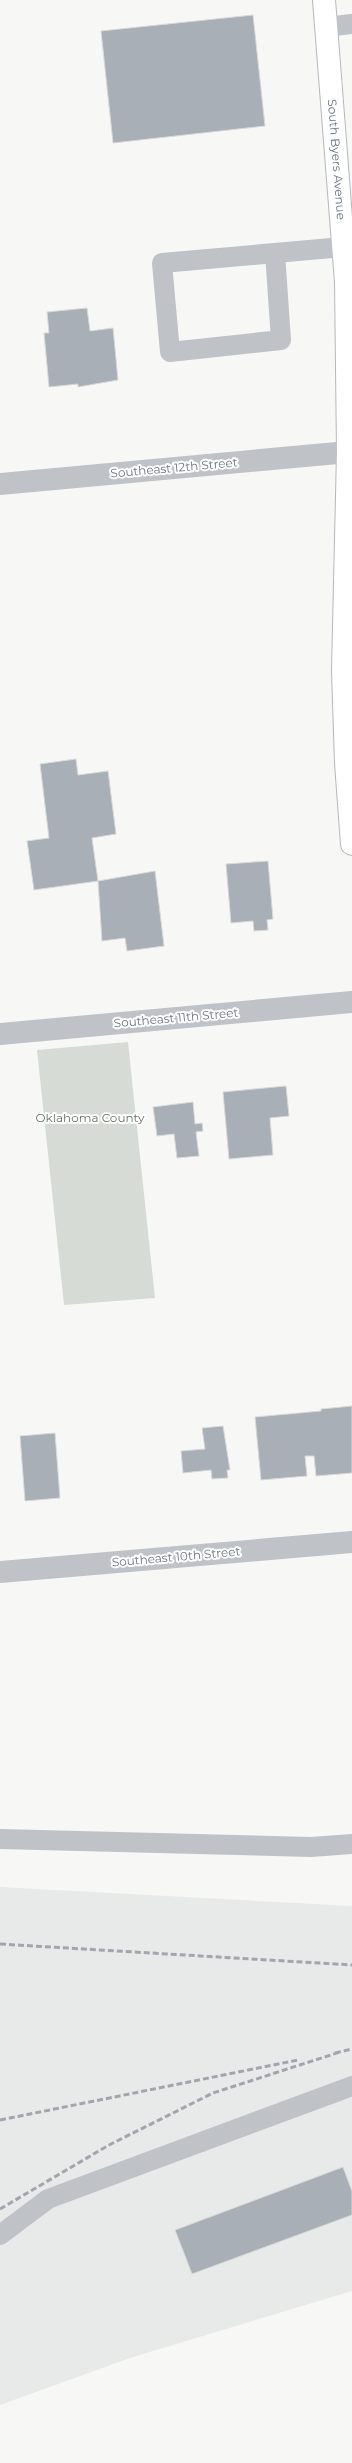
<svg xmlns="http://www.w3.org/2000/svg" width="352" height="2463" viewBox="0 0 352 2463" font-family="Montserrat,sans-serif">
	<rect width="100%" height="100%" fill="#f7f8f5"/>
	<!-- built -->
	<path fill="#e8eae9" d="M0,1887L352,1906V2291L133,2357L0,2405Z"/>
	<!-- green -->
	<path fill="#d6dcd5" d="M128,1042L155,1298L64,1305L37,1050Z"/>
	<!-- building -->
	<path fill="#a9afb6" stroke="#d9d9d8" d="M253,15L265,126L113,143L101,31Z
		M87,308L90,331L113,328L118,380L78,387V384L49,387L44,333H49L47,312Z
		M76,759L78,775L108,771L116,834L92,838L98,881L34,890L27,841L49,838L40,764Z
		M268,861L273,919L267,920L268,930L254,931L253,921L231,923L226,864Z
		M155,871L164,946L127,951L125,938L102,941L98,881Z
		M286,1086L289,1116L270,1118L273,1155L229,1159L223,1092Z
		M193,1102L195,1124L202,1123L203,1131L196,1132L199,1156L177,1158L174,1134L157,1136L153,1107Z
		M352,1406V1473L316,1476L314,1456H305L307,1476L261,1480L255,1417L321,1411V1409Z
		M223,1426L230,1470H227L228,1478L212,1479L211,1470L183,1473L181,1451L205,1449L202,1428Z
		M55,1433L60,1498L25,1501L20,1436Z
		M343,2167L352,2191V2215L192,2274L175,2230Z"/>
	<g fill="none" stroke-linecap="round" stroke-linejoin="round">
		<defs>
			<g id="secondary">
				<path id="s1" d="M324,0L346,282L348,452L343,671L346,763L352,844"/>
			</g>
		</defs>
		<!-- secondary casing -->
		<use href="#secondary" stroke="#b4b8bd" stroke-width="24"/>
		<!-- lane -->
		<path stroke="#bfc2c7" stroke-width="20" d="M326,27L352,24
			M275,253L281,340L170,352L162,263L343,247
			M0,1839L311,1847L352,1844
			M0,2235L48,2199L352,2086"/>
		<!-- street -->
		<path stroke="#bfc2c7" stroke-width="22" d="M0,484L348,452
			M0,1034L352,1002
			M0,1572L352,1542"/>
		<!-- secondary -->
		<use href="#secondary" stroke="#fff" stroke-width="22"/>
		<!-- rail -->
		<path stroke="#a1a6ad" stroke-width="3" stroke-dasharray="6 3" stroke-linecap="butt" d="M0,1944L352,1965
			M335,2053L352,2049
			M0,2120L298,2060
			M0,2209L109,2145L213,2093L340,2052"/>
	</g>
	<g text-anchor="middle" stroke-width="4" stroke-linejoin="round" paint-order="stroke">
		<!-- street labels -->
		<g font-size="12" fill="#697484" stroke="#fff">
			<text dy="4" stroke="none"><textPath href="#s1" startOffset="160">South Byers Avenue</textPath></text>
			<text transform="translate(174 468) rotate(-5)" y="4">Southeast 12th Street</text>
			<text transform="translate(176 1018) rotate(-5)" y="4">Southeast 11th Street</text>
			<text transform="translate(176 1557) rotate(-5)" y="4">Southeast 10th Street</text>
		</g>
		<!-- park labels -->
		<g font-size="12" fill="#647764" stroke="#fff">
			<text x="90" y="1122">Oklahoma County</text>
		</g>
	</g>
</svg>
